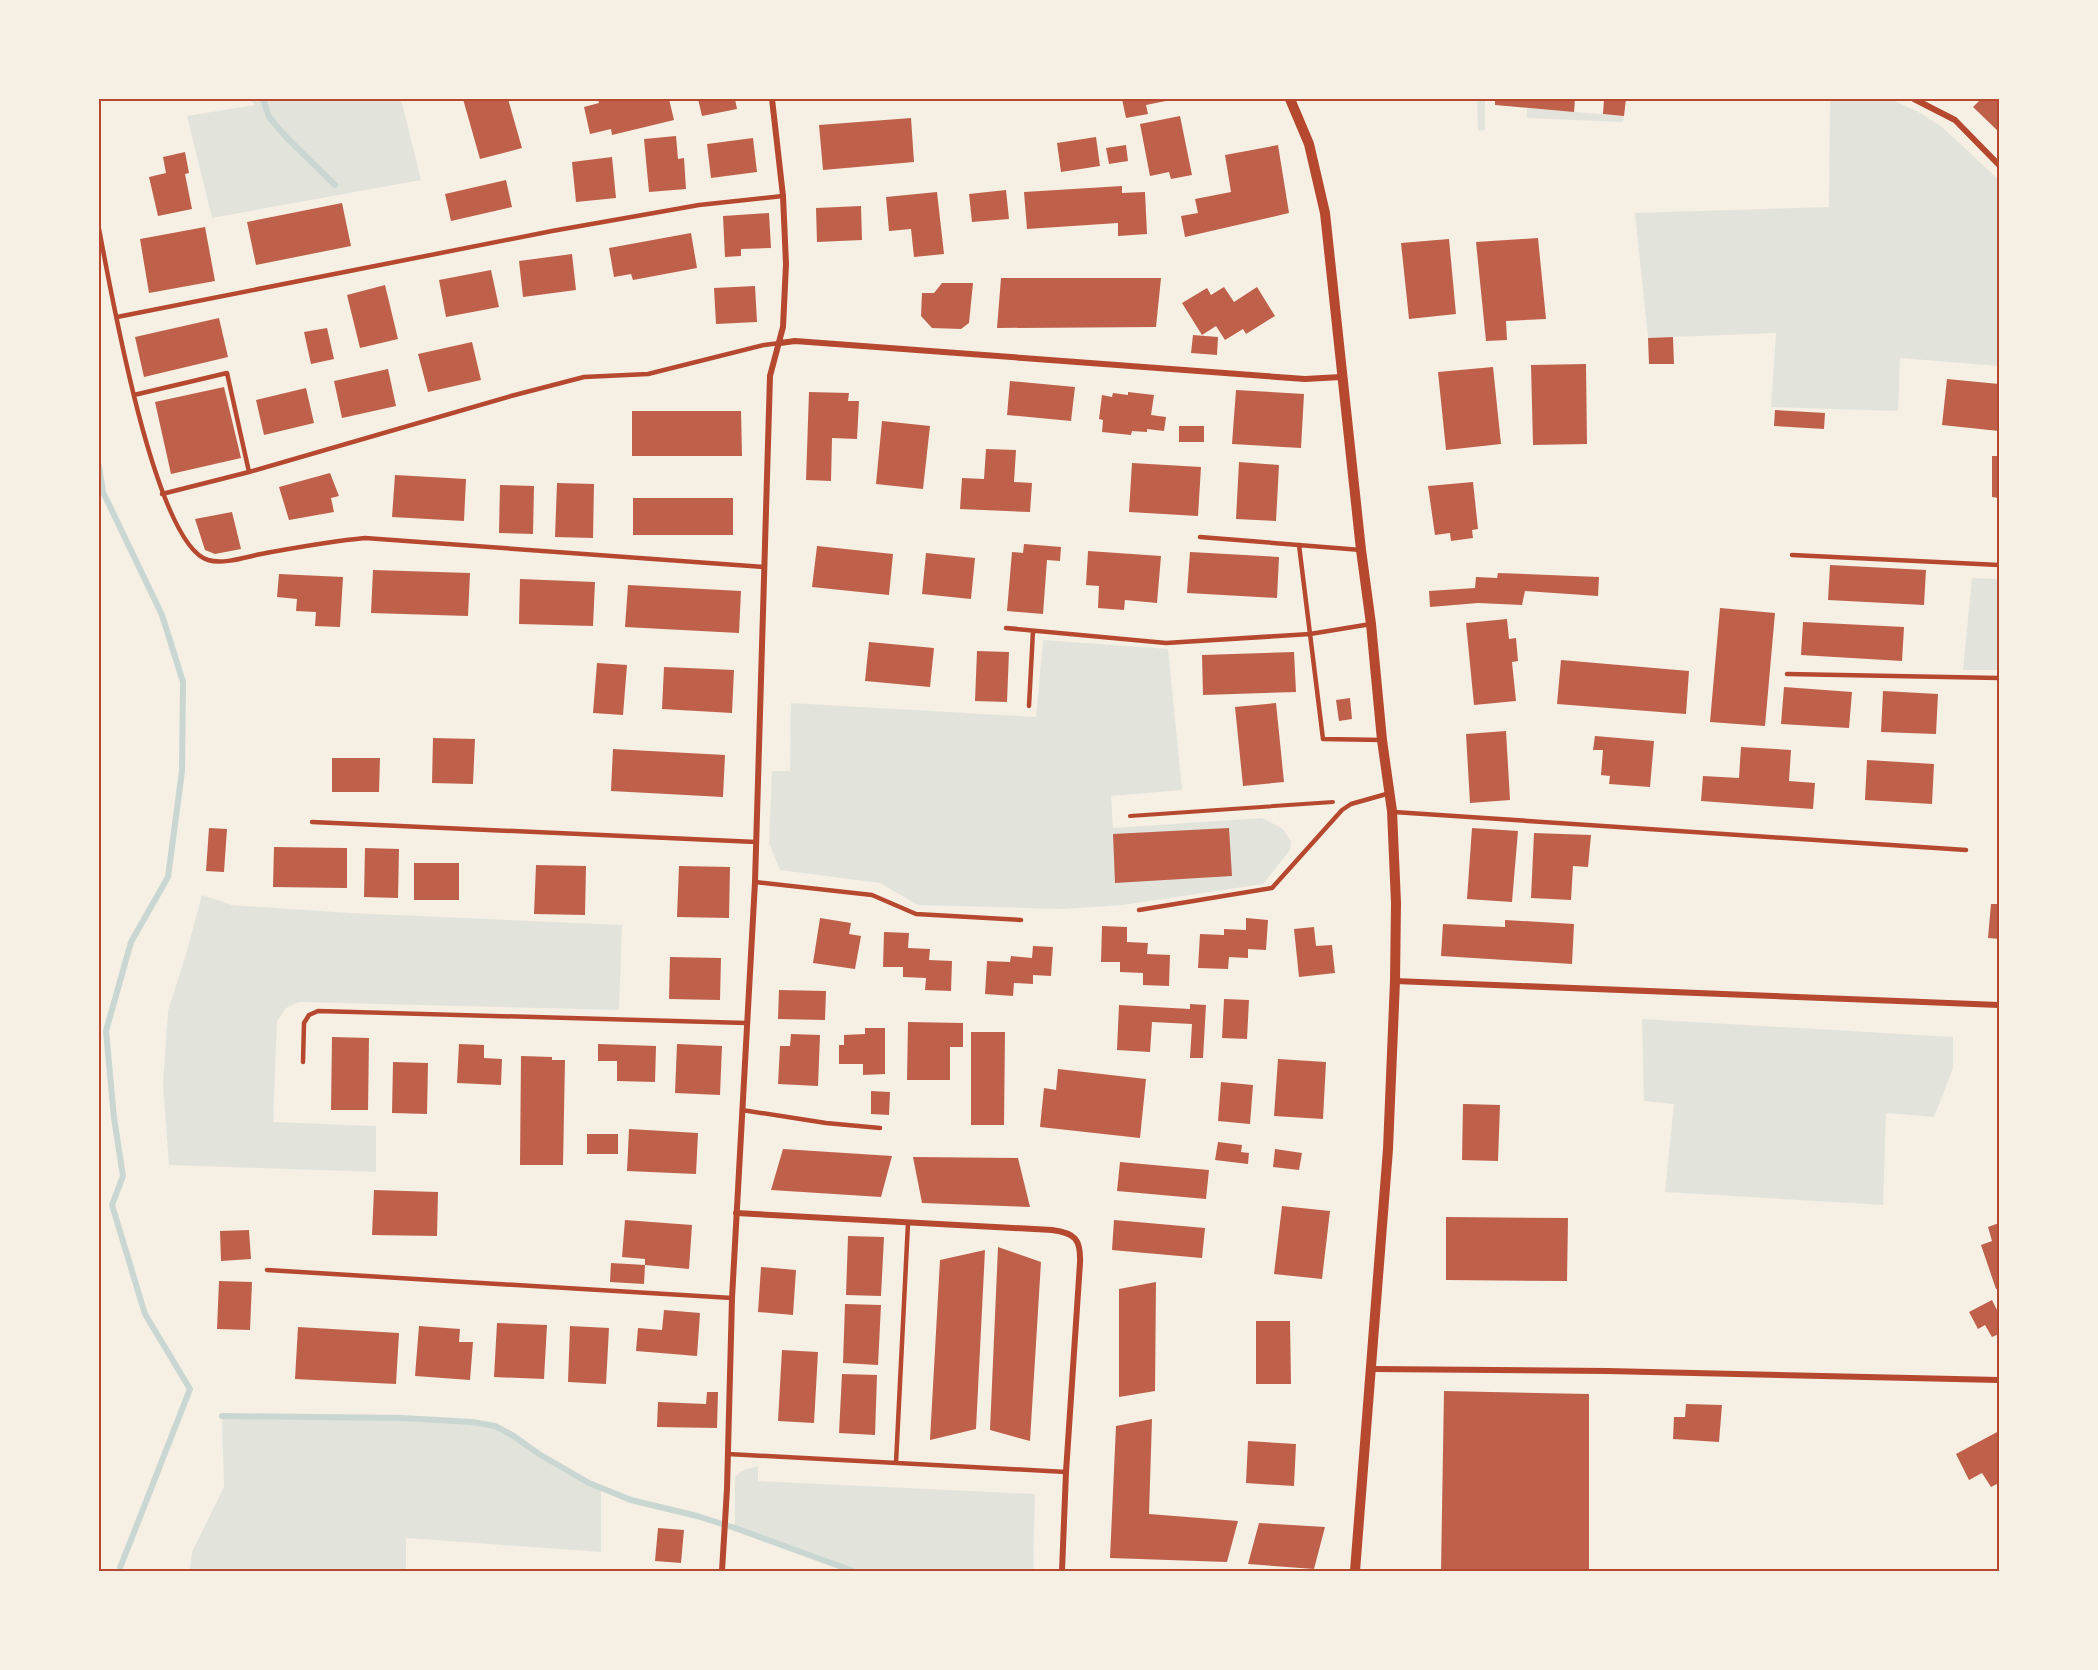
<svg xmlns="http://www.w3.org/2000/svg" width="2098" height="1670" viewBox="0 0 2098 1670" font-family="Helvetica,sans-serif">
	<rect width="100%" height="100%" fill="#f6efe4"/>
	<!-- green -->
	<path fill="#e2e4dc" d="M249,99H401L421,180L212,218L187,116L255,105Z
		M1477,99H1485V130L1478,131Z
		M1830,99H1891L1922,114L1942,127L1999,180V366L1900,358L1898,411L1771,407L1776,333L1648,338L1635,213L1829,207Z
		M1527,108L1624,116L1623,122L1527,118Z
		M1972,578L1999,579V670H1963Z
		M1043,640L1168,649L1182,790L1111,796L1113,828L1262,818L1282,828L1291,841L1290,850L1263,884L1123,905L1064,909L918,905L880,883L780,870L769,843L772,771H790L791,703L1036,717Z
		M202,895L232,905L350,913L622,925L619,1010L299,1002L286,1008L277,1021L273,1122L376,1126V1172L169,1165L163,1084L168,1011L187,951Z
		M1642,1019L1953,1037V1068L1934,1117L1886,1113L1883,1205L1665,1192L1674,1104L1644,1101Z
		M222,1416L402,1418L472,1422L495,1426L512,1435L539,1454L601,1487V1552L406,1538V1571H190L192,1552L224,1487Z
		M758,1466V1481L1035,1494L1033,1571H853L735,1528V1477L741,1471Z"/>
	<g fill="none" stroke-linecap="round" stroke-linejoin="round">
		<!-- stream -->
		<path stroke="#c9d6d2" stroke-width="6" d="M263,99L269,117L287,138L335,185
			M99,466L103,492L162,615L183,682L182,771L168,877L131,942L106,1031L114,1118L123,1176L112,1205L145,1314L190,1389L120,1568V1571
			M222,1416L402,1418L472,1422L495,1426L512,1435L539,1454L589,1483L631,1500L697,1516L735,1528L853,1571"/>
	</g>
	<!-- building -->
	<path fill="#bf614a" d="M463,99H508L522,148L480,159Z
		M598,99H669L674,120L612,135L611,129L590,134L584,107L599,103Z
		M698,99H735L737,109L702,116Z
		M1122,99H1171V100L1146,105L1148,114L1126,118Z
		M1495,99H1575L1574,112L1495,105Z
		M1604,99H1626L1624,116L1603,114Z
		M1981,99H1999V132L1973,107Z
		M1180,116L1192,175L1171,179L1169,172L1150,176L1140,124Z
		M911,118L914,162L823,170L819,125Z
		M676,136L678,159L684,158L686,189L649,192L644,139Z
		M1096,137L1100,166L1061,172L1057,143Z
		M753,138L757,172L711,178L707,144Z
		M1126,145L1128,161L1109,164L1106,148Z
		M1278,145L1289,213L1185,237L1181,216L1198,213L1195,199L1231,192L1225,155Z
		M185,152L189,173L185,174L192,209L158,216L149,177L166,173L163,157Z
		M612,157L616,198L576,202L572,162Z
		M506,180L512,207L451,221L445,194Z
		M1122,186V193L1145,192L1147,234L1118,236V223L1027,229L1024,192Z
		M1006,190L1009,219L972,222L969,194Z
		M937,192L944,254L914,257L911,229L889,231L886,197Z
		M342,203L351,246L256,265L247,222Z
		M861,206L862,240L817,242L816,208Z
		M769,213L771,248L741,249V256L725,257L723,216Z
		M205,227L215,281L149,293L140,239Z
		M691,233L697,268L633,280L631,274L614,277L609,248Z
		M1538,238L1546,319L1506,321L1507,340L1486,341L1476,242Z
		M1449,239L1456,314L1409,319L1401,243Z
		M572,254L576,290L523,297L519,261Z
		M491,270L499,307L446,317L439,280Z
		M1001,278H1161L1156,327L997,328Z
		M942,283H973L969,323L961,329L932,328L921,316L922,293H934Z
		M385,285L398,339L360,348L347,295Z
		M755,286L757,322L716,324L714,288Z
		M1224,287L1234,302L1257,287L1275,316L1246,334L1243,329L1225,340L1216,326L1202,335L1182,303L1207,288L1211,295Z
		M219,318L228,357L144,377L135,337Z
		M327,328L334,359L311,364L304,332Z
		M1193,335L1218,337L1217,355L1191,353Z
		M1673,337L1674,364H1649L1648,338Z
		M472,342L481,380L428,392L418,354Z
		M1586,364L1587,444L1533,445L1531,365Z
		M1493,367L1501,444L1446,450L1438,372Z
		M388,369L396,406L342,418L334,381Z
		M1947,379L1999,384V431L1942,425Z
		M1010,381L1075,387L1071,421L1007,415Z
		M224,387L241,458L171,474L155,402Z
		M306,388L314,423L264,435L256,400Z
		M1236,390L1304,394L1301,448L1232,444Z
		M809,392L849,393L848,401H859L857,439L832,438L831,481L806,480Z
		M1128,392L1154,395L1151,415L1166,417L1164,431L1147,429V432L1132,431L1131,435L1102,432L1103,420L1099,419L1102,395L1112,397L1113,393L1128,395Z
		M1775,410L1825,413L1824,429L1774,426Z
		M632,411H741L742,456H632Z
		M882,421L930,426L923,489L876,484Z
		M1179,426H1204V442H1179Z
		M986,449L1016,450L1014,482L1032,483L1030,512L960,509L962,478L984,479Z
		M1992,456H1999V498L1992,497Z
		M1239,462L1279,465L1276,521L1236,519Z
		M1132,463L1201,467L1198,516L1129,512Z
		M330,473L339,496L331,498L334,512L289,520L279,487Z
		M395,475L466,479L464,521L392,517Z
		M1473,482L1478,529L1472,530L1473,538L1451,541L1450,533L1435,535L1428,486Z
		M557,483L594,484L593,538L555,537Z
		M500,485L534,486L533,534L499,533Z
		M633,498H733V535H633Z
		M232,512L241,549L215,554L205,550L195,519Z
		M1024,544L1061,547L1060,561L1047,560L1043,614L1007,611L1012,552L1023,553Z
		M817,546L893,554L889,595L812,587Z
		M1088,551L1161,556L1157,603L1125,600L1124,610L1098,608L1099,586L1086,585Z
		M1190,552L1279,557L1277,598L1187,593Z
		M926,553L975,558L971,599L922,594Z
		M1830,565L1926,570L1924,605L1828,600Z
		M373,570L470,573L468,616L371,613Z
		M1498,573L1599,577L1598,596L1525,591L1522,605L1478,603L1430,607L1429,591L1475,588L1476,577L1497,578Z
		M279,574L343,577L340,627L315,626L316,612L296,611L297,599L277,597Z
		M520,579L595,582L593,626L519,624Z
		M628,585L741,591L739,633L625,627Z
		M1720,608L1775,613L1765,726L1710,722Z
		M1507,619L1509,639L1516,638L1518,661L1512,662L1516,701L1474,705L1466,623Z
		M1803,622L1904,627L1902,661L1801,655Z
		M869,642L934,648L930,687L865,681Z
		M977,651L1009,652L1007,702L975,701Z
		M1294,652L1296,692L1203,695L1202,655Z
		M1561,660L1689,671L1686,714L1557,704Z
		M597,663L627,665L623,715L593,713Z
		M664,667L734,670L732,713L662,709Z
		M1784,687L1852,692L1849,728L1781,724Z
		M1883,691L1938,694L1936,734L1881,732Z
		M1350,698L1352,719L1339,721L1336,700Z
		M1276,703L1284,782L1243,786L1235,707Z
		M1506,731L1510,800L1470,803L1466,734Z
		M1595,736L1654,741L1650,787L1609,784L1610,776L1601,775L1603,750H1593Z
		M433,738L475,739L473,784L432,783Z
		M1741,747L1791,750L1789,781L1815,783L1813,809L1701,801L1703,776L1739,778Z
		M613,749L725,755L723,797L611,791Z
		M332,758H380L379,792H332Z
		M1867,760L1934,764L1932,804L1865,800Z
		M209,828L227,829L224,872L206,871Z
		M1229,828L1232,876L1115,883L1113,834Z
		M1472,828L1518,831L1512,902L1467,899Z
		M1534,833L1591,835L1588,867L1573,866L1571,900L1531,898Z
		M274,847L347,848V888L273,887Z
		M365,848L399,849L398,898L364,897Z
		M414,863H459V900H414Z
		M536,865L586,866L585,915L534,914Z
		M679,866L730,867L729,918L677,917Z
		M1991,904H1999V939L1988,938Z
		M820,918L851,923L849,934L861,936L855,969L813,963Z
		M1246,918L1268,920L1266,950L1248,949V958L1229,957L1228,969L1198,968L1200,934L1224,935V929L1246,930Z
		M1505,920L1574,924L1572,964L1441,956L1443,924L1505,927Z
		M1102,926L1127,927V942L1148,943L1147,954L1170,955L1169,986L1143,985V973L1120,972V962H1101Z
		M1314,927L1316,946L1332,945L1335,973L1299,977L1294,929Z
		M884,932L909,933L908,948L930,949L929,960L952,961L951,991L925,990L926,978L903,977V967H883Z
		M1033,946L1053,947L1051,976L1033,975V984L1014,983L1013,996L985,994L987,961L1010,962L1011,956L1032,958Z
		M670,957L721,958L720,1000L669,999Z
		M779,990L826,991L825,1020L778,1019Z
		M1224,999L1249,1000L1247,1039L1222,1038Z
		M1190,1004L1206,1005L1203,1058H1190L1192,1024L1152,1022L1150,1052L1117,1050L1119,1005L1190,1009Z
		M908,1022L963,1023V1047H950V1080H907Z
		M865,1028H885V1074L863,1075V1064H839V1045H844V1035L865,1034Z
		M971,1032H1005L1004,1125H971Z
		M791,1034L820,1035L818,1086L778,1084L780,1046H790Z
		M332,1037L369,1038L368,1110H331Z
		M459,1044L484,1045V1058L502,1059L501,1085L457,1083Z
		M598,1044L656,1046L655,1082L617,1081V1061H598Z
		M677,1044L722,1046L720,1095L675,1093Z
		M521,1056L552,1057V1060H565L563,1165H520Z
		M1278,1059L1326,1062L1323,1119L1274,1116Z
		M393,1062L428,1063L427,1114L392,1113Z
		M1058,1069L1146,1079L1140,1138L1040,1127L1044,1088L1056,1090Z
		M1221,1082L1253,1085L1250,1124L1218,1121Z
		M871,1091L890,1092L889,1115L871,1114Z
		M1463,1104L1500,1105L1498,1161L1462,1160Z
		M629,1129L698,1133L696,1174L627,1171Z
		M587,1134H618V1154H587Z
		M1218,1142L1242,1145L1241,1152L1249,1153L1248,1164L1215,1160Z
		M783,1149L892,1156L881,1197L771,1190Z
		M1275,1149L1302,1153L1299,1170L1273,1167Z
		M913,1157L1018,1158L1030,1207L922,1203Z
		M1120,1162L1209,1170L1206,1199L1117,1191Z
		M374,1190L438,1192L437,1236L372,1235Z
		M1282,1206L1330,1211L1322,1279L1274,1274Z
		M1446,1217L1568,1218L1567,1281L1446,1280Z
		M625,1220L692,1225L689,1269L645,1265V1259L622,1257Z
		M1114,1220L1205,1228L1202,1258L1112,1250Z
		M1999,1223V1288L1996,1289L1981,1245L1992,1241L1988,1227Z
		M249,1230L251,1259L221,1261L220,1231Z
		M848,1236L884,1237L881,1296L846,1295Z
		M998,1247L1041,1262L1030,1441L990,1430Z
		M985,1250L976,1429L930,1440L940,1260Z
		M611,1263L645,1265L644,1284L610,1282Z
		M761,1267L796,1270L793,1315L758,1312Z
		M219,1281L252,1282L250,1330L217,1329Z
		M1156,1282L1155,1391L1119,1397V1289Z
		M1992,1300L1999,1314V1334L1992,1337L1985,1325L1978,1329L1969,1312Z
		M845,1304L881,1305L878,1365L843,1363Z
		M664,1310L700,1313L697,1356L636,1351L638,1328L662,1330Z
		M1256,1321H1290L1291,1384H1256Z
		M497,1323L547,1325L544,1379L494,1377Z
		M419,1326L460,1329L459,1342H473L470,1380L415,1376Z
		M570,1326L609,1328L606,1384L568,1382Z
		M298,1327L399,1333L396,1384L295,1379Z
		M782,1350L818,1352L814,1423L778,1421Z
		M842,1374L877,1375L875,1435L839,1433Z
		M1444,1391L1589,1394V1571H1441Z
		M707,1392H718L717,1428L657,1427L658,1402L706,1404Z
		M1686,1404L1722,1405L1719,1442L1673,1439L1674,1417H1685Z
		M1152,1419L1149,1514L1238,1521L1227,1562L1110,1558L1116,1426Z
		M1999,1431V1483L1991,1487L1982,1473L1969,1480L1956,1454Z
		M1248,1441L1296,1444L1294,1486L1246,1483Z
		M1259,1523L1325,1527L1314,1569L1248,1564Z
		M658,1528L684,1530L681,1563L655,1561Z"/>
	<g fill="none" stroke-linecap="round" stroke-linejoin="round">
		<!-- path -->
		<path stroke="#b5482f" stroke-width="4" d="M1130,816L1333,802"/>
		<!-- service -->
		<path stroke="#b5482f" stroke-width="4.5" d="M99,229C110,285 154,544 208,560C225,565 248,556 266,553C299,547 332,541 365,538L764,567
			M117,317L552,231L699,205L783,196
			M134,395L227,373L249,472
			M162,494L249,472L511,396L584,377L648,374L764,345L780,343
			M1200,537L1361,550
			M1299,545L1323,739L1382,740
			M1792,555L1999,565
			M1006,628L1166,643L1310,634L1371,624
			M1787,674L1999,678
			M1029,706L1033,631
			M1394,812L1966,850
			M312,822L756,842
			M755,882L872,895L916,914L1021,920
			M1139,910L1272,888L1342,810L1351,804L1390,793
			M303,1062L304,1023L309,1015L318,1011L746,1023
			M742,1110L826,1123L880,1128
			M267,1270L732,1298
			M728,1454L1066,1472
			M896,1463L908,1223"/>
		<!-- minor -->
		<path stroke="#b5482f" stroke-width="6" d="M1914,99L1955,120L1999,165
			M780,343L795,341L1305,379L1341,377
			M1395,981L1999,1005
			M736,1213L1052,1230C1075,1233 1081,1239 1080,1263L1066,1472L1062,1571
			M1371,1369L1607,1371L1999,1380
			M722,1571L727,1489L732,1298L755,882L770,376L783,327L786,264L783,196L772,99"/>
		<!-- tertiary -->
		<path stroke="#b5482f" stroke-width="10" d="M1290,99L1309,144L1325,213L1361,550L1371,624L1382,740L1392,811L1396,903L1395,981L1388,1149L1355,1571"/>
	</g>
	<!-- border -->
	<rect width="2098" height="1670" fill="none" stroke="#f6efe4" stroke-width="201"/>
	<rect x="100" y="100" width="1898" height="1470" fill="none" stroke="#b5482f" stroke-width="2"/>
</svg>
